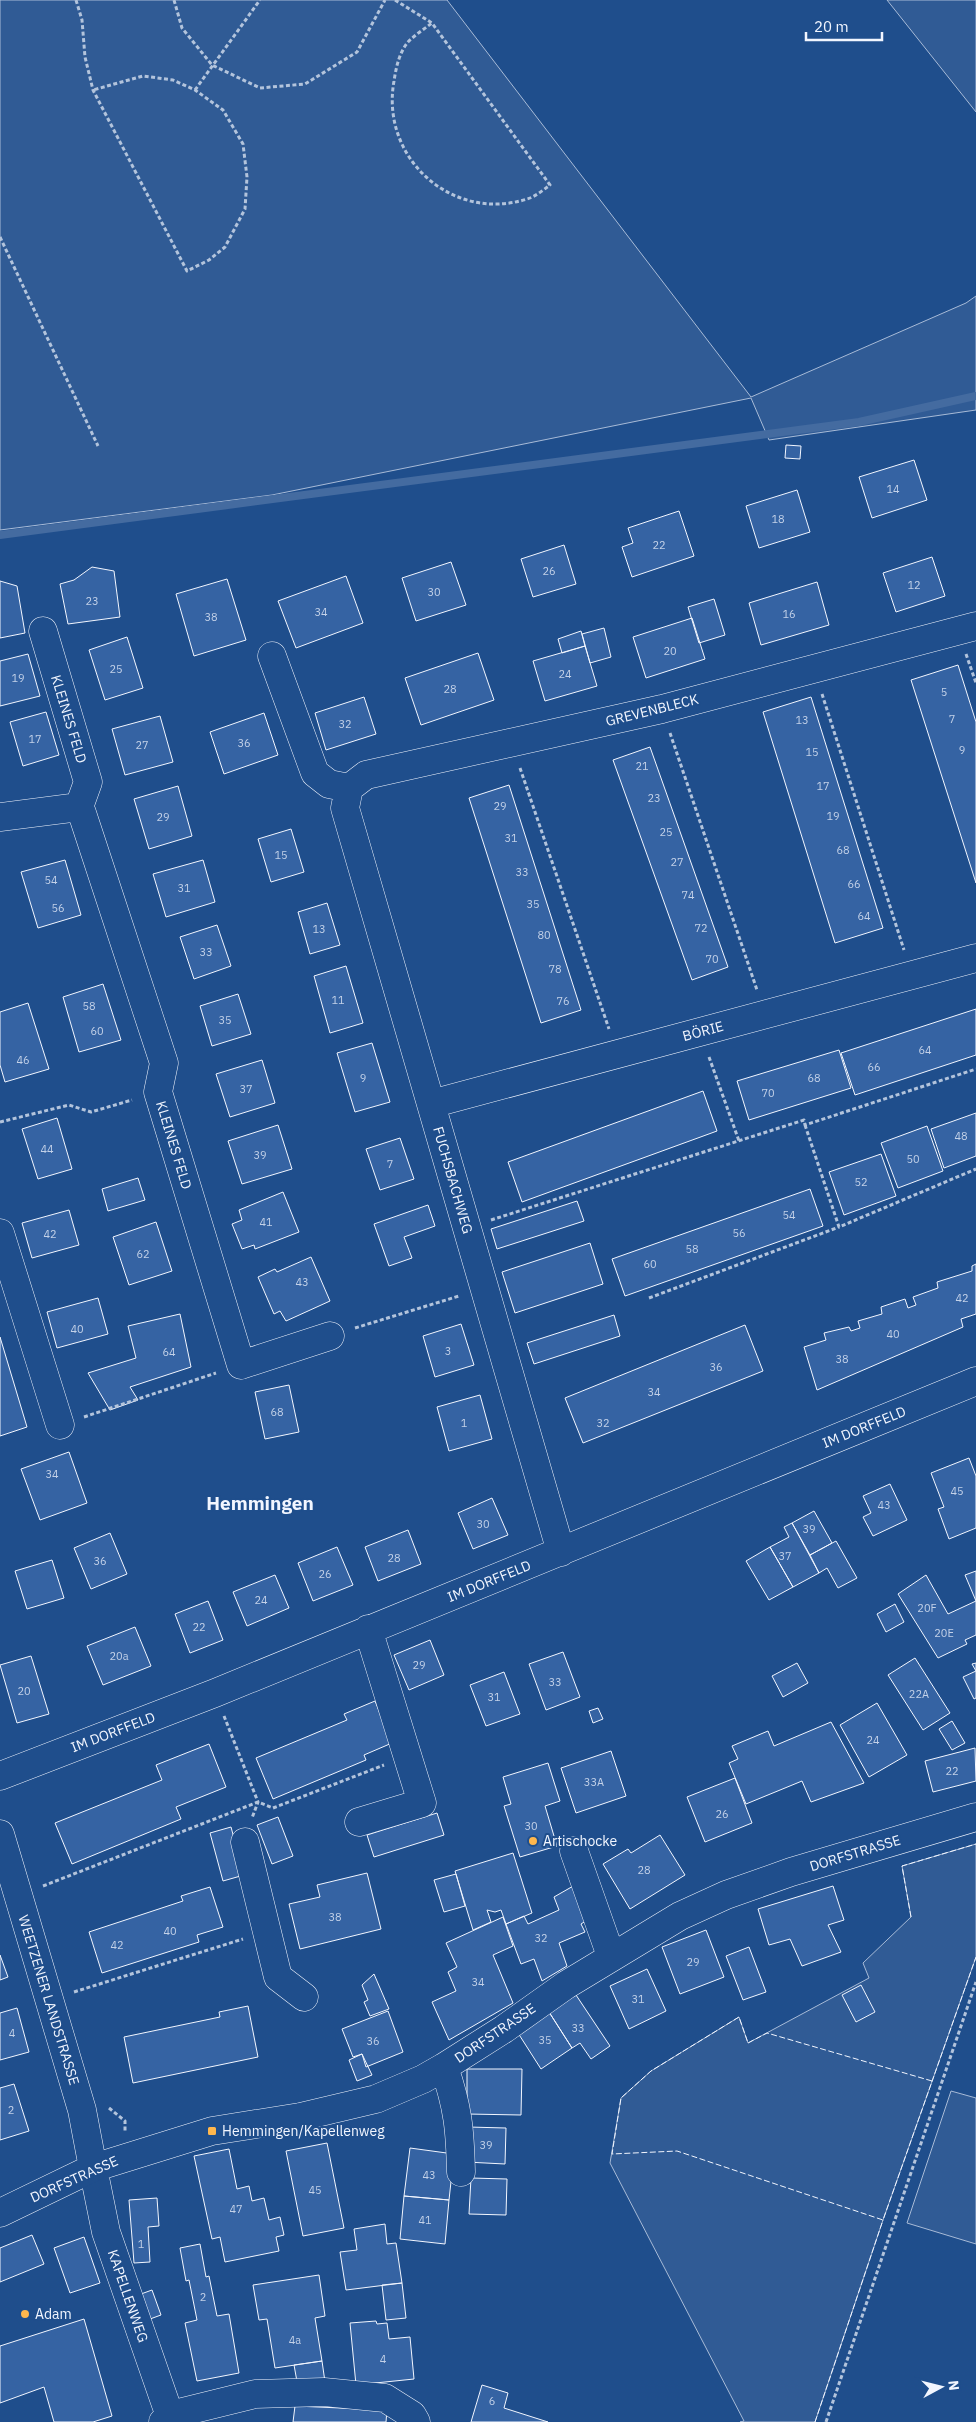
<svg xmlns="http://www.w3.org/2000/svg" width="976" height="2422" viewBox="0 0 976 2422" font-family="'IBM Plex Sans',sans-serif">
	<rect width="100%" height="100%" fill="#1f4e8c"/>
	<!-- green -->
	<path fill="#305b95" stroke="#a8bbd7" d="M0,0H447L751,397L966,303L976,296V410L769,440L751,398L272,495L0,530Z
		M887,0H976V112Z
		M976,1844V1957L883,2220L815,2422H740L744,2421L610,2163L621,2098L651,2071L739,2017L748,2043L869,1978L863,1963L911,1917L902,1866Z
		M951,2091L976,2098V2244L907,2223Z"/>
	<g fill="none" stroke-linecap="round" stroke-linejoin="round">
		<!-- stream -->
		<path stroke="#446ba0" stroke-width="8" d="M0,535L859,422L976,396"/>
	</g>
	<!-- building -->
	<path fill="#3563a3" stroke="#f2f6ff" d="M786,445L801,446L800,459L785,458Z
		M914,460L927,500L872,518L859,477Z
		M797,490L810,532L759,548L746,506Z
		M679,511L694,556L632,577L622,547L633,543L628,528Z
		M564,545L576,584L533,597L521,559Z
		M932,557L945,596L896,612L883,573Z
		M451,562L466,605L416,621L402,578Z
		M92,567L114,571L120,617L68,624L60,584L74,580Z
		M346,576L363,623L296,648L278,601Z
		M227,579L246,640L194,656L176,594Z
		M0,581L17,586L25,633L0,638Z
		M817,582L829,625L761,645L749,603Z
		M714,599L725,635L699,643L688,607Z
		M692,618L705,659L646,678L633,637Z
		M604,628L611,657L590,663L582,634Z
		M581,631L585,646L562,653L558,639Z
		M127,637L143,688L105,700L89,650Z
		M585,646L597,686L545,701L533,661Z
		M478,653L494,700L421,725L405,678Z
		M28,654L40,696L0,706V661Z
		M958,665L976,722V883L911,680Z
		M364,697L376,734L326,750L315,713Z
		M811,697L883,928L835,943L763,712Z
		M46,712L59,755L23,766L10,722Z
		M264,713L278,755L224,774L210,732Z
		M160,716L173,762L125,775L112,729Z
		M650,747L728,967L692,980L613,760Z
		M509,785L581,1010L541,1023L469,798Z
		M178,786L192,836L149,849L134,799Z
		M291,829L304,872L271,882L258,839Z
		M65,860L81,915L38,928L21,872Z
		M203,860L215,902L166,917L153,874Z
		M327,903L340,945L310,954L298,912Z
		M217,925L231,966L194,979L180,937Z
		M346,966L363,1023L330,1033L314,976Z
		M103,984L121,1040L79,1052L63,997Z
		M238,994L251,1034L212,1046L200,1006Z
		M28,1003L49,1069L5,1082L0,1065V1012Z
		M976,1009V1055L855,1095L841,1053Z
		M372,1043L390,1102L355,1112L337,1053Z
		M839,1050L851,1088L749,1120L737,1081Z
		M262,1060L275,1103L230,1117L216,1074Z
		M703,1091L717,1131L522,1202L508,1162Z
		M976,1113V1156L944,1168L931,1129Z
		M57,1118L72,1169L38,1179L22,1129Z
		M278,1125L292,1169L242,1184L228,1141Z
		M927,1126L943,1171L898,1188L881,1143Z
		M400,1138L414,1179L380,1190L366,1149Z
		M881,1154L896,1196L844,1215L829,1172Z
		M138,1178L145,1200L108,1211L102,1189Z
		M810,1189L823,1226L625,1296L612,1259Z
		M283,1192L299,1232L255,1249L254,1245L242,1249L232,1224L242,1220L239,1210Z
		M577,1201L584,1221L497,1249L491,1229Z
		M428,1205L435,1226L404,1237L412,1258L389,1266L374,1224Z
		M69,1210L79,1245L32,1258L22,1223Z
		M156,1222L172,1271L129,1285L113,1237Z
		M590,1243L603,1284L515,1313L502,1272Z
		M311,1257L330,1301L286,1321L280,1311L274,1314L258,1277L275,1269L277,1272Z
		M976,1264V1314L961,1319L963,1327L817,1390L804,1347L826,1340L824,1333L849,1327L851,1331L860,1328L858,1321L882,1314L881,1307L905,1299L908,1308L916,1305L913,1297L938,1288L937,1282L972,1271V1266Z
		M98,1298L108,1334L57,1348L47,1312Z
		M180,1314L191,1367L130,1387L138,1400L110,1410L88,1373L136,1358L128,1326Z
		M614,1315L620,1336L534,1364L527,1343Z
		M461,1324L474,1365L435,1377L423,1336Z
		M745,1325L763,1371L583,1443L565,1398Z
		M0,1337L27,1427L0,1436Z
		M289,1385L299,1432L265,1439L255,1392Z
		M480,1395L492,1439L449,1451L437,1407Z
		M69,1452L87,1503L40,1520L21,1469Z
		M969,1458L976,1476V1528L949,1539L938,1509L944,1507L931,1473Z
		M890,1484L907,1520L873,1536L863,1517L871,1513L863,1496Z
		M492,1498L508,1535L473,1549L458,1513Z
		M814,1511L832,1543L810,1555L792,1523Z
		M792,1523L819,1573L793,1587L770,1547L789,1537L784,1527Z
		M408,1530L421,1564L378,1581L365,1547Z
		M110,1533L127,1574L91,1589L74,1548Z
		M836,1541L857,1578L838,1588L827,1568L819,1573L810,1555Z
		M337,1547L353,1585L313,1601L298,1563Z
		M770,1547L793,1587L769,1600L746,1561Z
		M52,1560L64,1598L27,1609L15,1571Z
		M976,1571V1601L965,1575Z
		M275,1575L289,1608L247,1626L233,1592Z
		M926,1575L948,1614L976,1601V1635L965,1640L967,1644L938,1658L898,1594Z
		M208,1601L223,1640L190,1653L175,1614Z
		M895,1604L904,1622L886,1632L877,1614Z
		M135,1627L151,1666L103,1685L87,1646Z
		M430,1640L444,1675L409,1690L394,1655Z
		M563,1652L580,1697L546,1710L529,1664Z
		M31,1656L49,1714L17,1723L0,1665Z
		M915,1658L950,1713L923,1730L888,1675Z
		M797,1663L808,1683L783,1697L772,1676Z
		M976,1663V1698L974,1699L963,1677L976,1671L972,1664Z
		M504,1672L520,1714L486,1726L470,1685Z
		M375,1701L392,1743L364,1755L366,1760L273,1799L256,1758L347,1720L344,1714Z
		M877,1703L907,1755L869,1777L840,1725Z
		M598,1708L603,1719L593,1723L589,1711Z
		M952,1721L965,1743L952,1750L939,1729Z
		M831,1722L864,1783L811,1802L802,1781L746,1804L729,1763L738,1759L732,1746L768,1731L774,1746Z
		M209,1744L226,1787L176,1807L181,1819L72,1864L55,1823L162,1780L156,1765Z
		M975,1748L976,1781L933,1792L925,1761Z
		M611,1751L626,1796L576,1813L561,1768Z
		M548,1763L560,1801L545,1806L557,1846L520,1857L504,1806L511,1804L503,1777Z
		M735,1778L752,1823L705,1842L687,1797Z
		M437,1813L444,1835L374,1857L367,1835Z
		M278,1817L293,1856L272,1864L257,1825Z
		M231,1827L244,1875L223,1881L210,1833Z
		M660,1835L685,1875L630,1909L603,1864L628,1849L631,1853Z
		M513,1853L532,1913L506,1924L501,1910L495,1912L487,1910L491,1922L473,1930L455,1871Z
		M367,1873L381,1929L300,1949L289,1904L320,1897L317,1885Z
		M456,1874L465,1906L444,1912L434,1880Z
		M575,1885L592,1917L581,1924L585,1932L559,1943L567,1966L542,1981L534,1959L521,1964L506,1924L524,1916L528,1924L559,1910L554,1897Z
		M833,1886L844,1920L828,1925L841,1952L802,1966L790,1939L769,1945L758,1909Z
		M210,1887L223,1927L197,1935L199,1942L102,1973L89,1932L183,1901L181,1896Z
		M503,1917L513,1946L493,1955L513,2003L449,2040L432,2002L456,1991L448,1972L457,1967L446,1943Z
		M706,1930L724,1977L680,1994L662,1947Z
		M749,1947L766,1992L743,2000L726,1956Z
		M0,1955L8,1977L0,1980Z
		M647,1969L666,2011L629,2029L610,1986Z
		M374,1974L389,2009L370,2016L364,2002L368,2000L362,1985Z
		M861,1985L875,2012L856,2022L842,1995Z
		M576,1995L610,2046L591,2059L580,2043L572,2048L549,2012Z
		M248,2006L258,2057L133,2083L124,2037L220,2017L219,2012Z
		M17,2008L29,2052L0,2060V2013Z
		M388,2011L403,2052L366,2067L362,2054L353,2057L342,2029Z
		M549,2012L572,2048L541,2069L518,2033Z
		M362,2054L372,2075L357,2081L349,2060Z
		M467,2069H522L521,2115L467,2114Z
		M14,2084L29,2131L0,2140V2088Z
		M468,2127L506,2128L505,2164L466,2162Z
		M327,2143L344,2228L303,2236L286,2151Z
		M410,2148L454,2154L449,2200L404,2196Z
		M229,2149L237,2189L249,2186L252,2201L264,2198L269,2220L280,2217L284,2235L276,2237L279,2251L225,2262L220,2237L212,2239L194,2156Z
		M471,2178L507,2179L506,2215L469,2214Z
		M404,2196L449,2200L445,2244L400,2239Z
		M157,2198L159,2226L148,2227L150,2262L134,2263L129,2200Z
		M385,2224L387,2244L396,2243L402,2283L346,2290L340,2252L357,2250L354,2229Z
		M32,2235L44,2264L0,2282V2248Z
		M84,2237L100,2283L70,2293L54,2248Z
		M200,2244L206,2277L209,2276L217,2316L229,2314L239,2373L197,2381L185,2323L197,2320L189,2280L186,2281L180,2248Z
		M319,2275L325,2316L315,2318L322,2361L275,2368L267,2319L259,2320L253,2285Z
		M402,2283L406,2318L386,2320L382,2285Z
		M152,2290L161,2315L150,2319L141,2294Z
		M84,2319L112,2416L93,2422H54L44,2387L0,2403V2346Z
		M376,2321L377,2324L387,2323L389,2339L410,2337L414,2379L356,2385L350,2323Z
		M322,2361L325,2382L298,2387L294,2365Z
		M482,2385L508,2393L504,2408L548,2422H471Z
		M295,2406L387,2410L386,2422H293Z"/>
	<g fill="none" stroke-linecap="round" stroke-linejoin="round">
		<defs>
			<path id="minor" d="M43,631L88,782L79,807
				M272,656L315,773L329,784L349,788
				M0,817L79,807L82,813L164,1063L158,1092L241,1365L330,1336
				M431,1104L976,958
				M0,1233L60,1425
				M561,1552L345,808L349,788L366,775L662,709L976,626
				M0,1776L215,1693L976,1381
				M359,1822L422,1803L368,1629
				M245,1842L278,1977L304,1997
				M574,1851L611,1956
				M444,2067C458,2107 460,2130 461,2172
				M163,2422L170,2415L255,2394L324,2392L385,2398L412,2415L416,2422
				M172,2422L106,2232L93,2168L212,2131L300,2117L376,2099L423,2079L444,2067L504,2029L566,1985L680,1916L726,1895L791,1872L976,1817"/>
			<path id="major" d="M0,1834L82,2110L93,2168L0,2213"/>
		</defs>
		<!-- minor casing -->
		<use href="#minor" stroke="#f2f6ff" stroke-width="29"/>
		<!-- major casing -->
		<use href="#major" stroke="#f2f6ff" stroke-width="29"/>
		<!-- path -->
		<path stroke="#b3c4dc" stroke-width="3" stroke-dasharray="4 2.5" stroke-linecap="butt" d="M76,0L82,20L85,57L93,90L187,271L209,260L225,247L245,209L247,177L243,144L223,110L195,90L173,80L143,76L93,90
			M174,0L182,28L212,65L260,88L305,84L357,52L385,0
			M395,0L432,23L550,185C543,190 535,197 527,199C452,223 380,158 394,81C396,68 399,53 408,42C415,35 424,29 432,23
			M195,90L260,0
			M0,237L98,446
			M966,654L976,683
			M822,694L904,950
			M670,733L757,990
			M520,768L609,1029
			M709,1057L739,1141
			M0,1122L69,1105L91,1112L132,1100
			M805,1125L839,1227L976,1169
			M491,1220L804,1120L805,1125L976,1069
			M649,1298L839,1227
			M355,1328L459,1296
			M84,1417L216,1373
			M224,1716L258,1802L252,1818
			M43,1886L258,1802L273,1808L384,1765
			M74,1992L243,1939
			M109,2108L125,2121V2132
			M826,2422L976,1982"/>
		<!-- minor -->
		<use href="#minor" stroke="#1f4e8c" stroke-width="28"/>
		<!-- major -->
		<use href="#major" stroke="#1f4e8c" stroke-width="28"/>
		<!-- fence -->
		<path stroke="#f2f6ff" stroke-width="1" stroke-dasharray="6 2.5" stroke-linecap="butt" d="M911,1917L902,1866L976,1844
			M932,2081L767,2033L748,2043L739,2017L651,2071L621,2098L612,2154L677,2151L883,2220L976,1957
			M815,2422L883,2220"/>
	</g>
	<!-- markers -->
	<g fill="#ffb74d" stroke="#1f4e8c" stroke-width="2">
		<circle cx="533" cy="1841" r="5"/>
		<rect x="207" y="2126" width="10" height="10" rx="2.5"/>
		<circle cx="25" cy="2314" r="5"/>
	</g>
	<g text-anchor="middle" stroke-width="4" stroke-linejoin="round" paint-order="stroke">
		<!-- number labels -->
		<g font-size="11" fill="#c3d1e8">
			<text x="893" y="493">14</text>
			<text x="778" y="523">18</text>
			<text x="659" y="549">22</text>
			<text x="549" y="575">26</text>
			<text x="914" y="589">12</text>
			<text x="434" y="596">30</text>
			<text x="92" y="605">23</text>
			<text x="321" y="616">34</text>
			<text x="789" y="618">16</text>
			<text x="211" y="621">38</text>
			<text x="670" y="655">20</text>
			<text x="116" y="673">25</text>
			<text x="565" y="678">24</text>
			<text x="18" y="682">19</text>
			<text x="450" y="693">28</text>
			<text x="944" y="696">5</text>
			<text x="952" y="723">7</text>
			<text x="802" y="724">13</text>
			<text x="345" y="728">32</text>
			<text x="35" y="743">17</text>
			<text x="244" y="747">36</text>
			<text x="142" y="749">27</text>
			<text x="962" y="754">9</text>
			<text x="812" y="756">15</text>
			<text x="642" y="770">21</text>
			<text x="823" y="790">17</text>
			<text x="654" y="802">23</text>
			<text x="500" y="810">29</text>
			<text x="833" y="820">19</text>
			<text x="163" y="821">29</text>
			<text x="666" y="836">25</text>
			<text x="511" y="842">31</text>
			<text x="843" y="854">68</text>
			<text x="281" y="859">15</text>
			<text x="677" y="866">27</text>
			<text x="522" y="876">33</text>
			<text x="51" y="884">54</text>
			<text x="854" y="888">66</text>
			<text x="184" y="892">31</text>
			<text x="688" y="899">74</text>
			<text x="533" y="908">35</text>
			<text x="58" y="912">56</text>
			<text x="864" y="920">64</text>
			<text x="701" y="932">72</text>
			<text x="319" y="933">13</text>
			<text x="544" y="939">80</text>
			<text x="206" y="956">33</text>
			<text x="712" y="963">70</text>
			<text x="555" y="973">78</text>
			<text x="338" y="1004">11</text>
			<text x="563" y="1005">76</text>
			<text x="89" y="1010">58</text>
			<text x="225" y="1024">35</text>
			<text x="97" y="1035">60</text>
			<text x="925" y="1054">64</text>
			<text x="23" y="1064">46</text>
			<text x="874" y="1071">66</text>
			<text x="363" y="1082">9</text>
			<text x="814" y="1082">68</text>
			<text x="246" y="1093">37</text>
			<text x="768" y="1097">70</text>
			<text x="961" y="1140">48</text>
			<text x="47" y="1153">44</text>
			<text x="260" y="1159">39</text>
			<text x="913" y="1163">50</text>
			<text x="390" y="1168">7</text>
			<text x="861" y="1186">52</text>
			<text x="789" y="1219">54</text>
			<text x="266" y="1226">41</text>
			<text x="739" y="1237">56</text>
			<text x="50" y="1238">42</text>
			<text x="692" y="1253">58</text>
			<text x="143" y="1258">62</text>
			<text x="650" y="1268">60</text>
			<text x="302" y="1286">43</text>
			<text x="962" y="1302">42</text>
			<text x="77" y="1333">40</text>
			<text x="893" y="1338">40</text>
			<text x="448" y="1355">3</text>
			<text x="169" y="1356">64</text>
			<text x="842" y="1363">38</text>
			<text x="716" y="1371">36</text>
			<text x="654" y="1396">34</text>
			<text x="277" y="1416">68</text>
			<text x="464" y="1427">1</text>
			<text x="603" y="1427">32</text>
			<text x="52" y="1478">34</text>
			<text x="957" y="1495">45</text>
			<text x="884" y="1509">43</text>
			<text x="483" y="1528">30</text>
			<text x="809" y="1533">39</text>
			<text x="785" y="1560">37</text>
			<text x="394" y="1562">28</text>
			<text x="100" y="1565">36</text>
			<text x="325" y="1578">26</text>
			<text x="261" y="1604">24</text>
			<text x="927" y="1612">20F</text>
			<text x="199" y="1631">22</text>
			<text x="944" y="1637">20E</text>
			<text x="119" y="1660">20a</text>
			<text x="419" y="1669">29</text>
			<text x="555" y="1686">33</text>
			<text x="24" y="1695">20</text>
			<text x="919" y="1698">22A</text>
			<text x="494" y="1701">31</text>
			<text x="873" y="1744">24</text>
			<text x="952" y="1775">22</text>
			<text x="594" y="1786">33A</text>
			<text x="722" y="1818">26</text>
			<text x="531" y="1830">30</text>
			<text x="644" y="1874">28</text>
			<text x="335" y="1921">38</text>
			<text x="170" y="1935">40</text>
			<text x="541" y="1942">32</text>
			<text x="117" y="1949">42</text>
			<text x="693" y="1966">29</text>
			<text x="478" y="1986">34</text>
			<text x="638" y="2003">31</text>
			<text x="578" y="2032">33</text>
			<text x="12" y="2037">4</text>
			<text x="545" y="2044">35</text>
			<text x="373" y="2045">36</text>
			<text x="11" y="2114">2</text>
			<text x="486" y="2149">39</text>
			<text x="429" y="2179">43</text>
			<text x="315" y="2194">45</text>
			<text x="236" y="2213">47</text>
			<text x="425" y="2224">41</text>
			<text x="141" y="2248">1</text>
			<text x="203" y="2301">2</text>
			<text x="295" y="2344">4a</text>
			<text x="383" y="2363">4</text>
			<text x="492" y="2405">6</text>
		</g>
		<!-- street labels -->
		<g font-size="14" fill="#f2f6ff" stroke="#1f4e8c">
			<text transform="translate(652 710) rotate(-14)" y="5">GREVENBLECK</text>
			<text transform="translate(69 719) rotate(73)" y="5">KLEINES FELD</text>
			<text transform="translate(703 1031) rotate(-15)" y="5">BÖRIE</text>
			<text transform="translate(174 1145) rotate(73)" y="5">KLEINES FELD</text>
			<text transform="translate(453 1180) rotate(74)" y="5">FUCHSBACHWEG</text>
			<text transform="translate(864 1427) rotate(-22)" y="5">IM DORFFELD</text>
			<text transform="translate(489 1581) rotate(-22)" y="5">IM DORFFELD</text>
			<text transform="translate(113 1732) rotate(-21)" y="5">IM DORFFELD</text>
			<text transform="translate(855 1853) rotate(-17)" y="5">DORFSTRASSE</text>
			<text transform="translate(49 2000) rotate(73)" y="5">WEETZENER LANDSTRASSE</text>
			<text transform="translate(495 2033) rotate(-34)" y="5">DORFSTRASSE</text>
			<text transform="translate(74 2179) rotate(-24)" y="5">DORFSTRASSE</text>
			<text transform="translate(128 2296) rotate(71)" y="5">KAPELLENWEG</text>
		</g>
		<!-- poi labels -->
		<g font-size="14" fill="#f2f6ff" stroke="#1f4e8c" text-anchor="start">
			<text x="543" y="1846">Artischocke</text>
			<text x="222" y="2136">Hemmingen/Kapellenweg</text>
			<text x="35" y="2319">Adam</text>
		</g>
		<!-- district labels -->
		<g font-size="19" font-weight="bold" fill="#f2f6ff" stroke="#1f4e8c">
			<text x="260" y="1510">Hemmingen</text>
		</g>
	</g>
	<!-- north arrow -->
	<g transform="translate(941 2387) rotate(83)" stroke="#1f4e8c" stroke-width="4" paint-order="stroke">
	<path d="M0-4L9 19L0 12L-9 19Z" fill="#f2f6ff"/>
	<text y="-8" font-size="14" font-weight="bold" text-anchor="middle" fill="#f2f6ff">N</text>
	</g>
	<!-- scale -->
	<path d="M806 32v8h76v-8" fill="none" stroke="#f2f6ff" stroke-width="2.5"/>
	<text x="814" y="32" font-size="15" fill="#f2f6ff" stroke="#1f4e8c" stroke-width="4" paint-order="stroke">20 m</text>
</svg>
